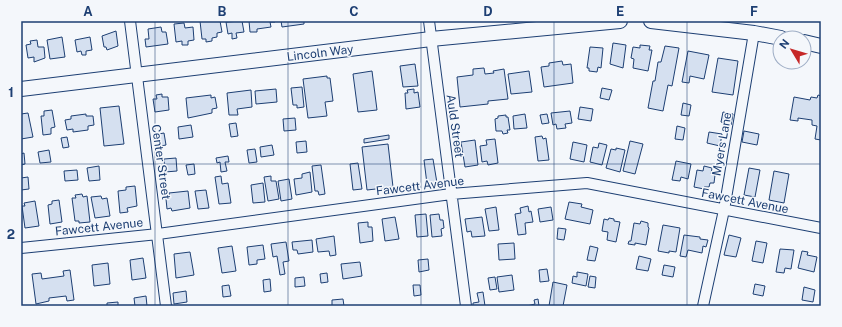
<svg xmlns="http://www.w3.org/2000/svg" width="842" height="327" viewBox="0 0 842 327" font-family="'Public Sans',sans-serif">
	<rect width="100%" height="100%" fill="#f4f7fb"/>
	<!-- building -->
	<path fill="#d5e0f0" stroke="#1d3f73" d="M200,21H220L222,32L217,33V37L212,38V41L206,42V39H202Z
		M242,21L244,32L236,33L237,38L232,39V33L228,34L226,22Z
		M249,21H275V22H270L271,27L257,29V32H250Z
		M281,21H304V24L282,27Z
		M184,23L185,28L193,27L194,40L188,41V45H182V41L176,42L174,24Z
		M161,27L162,32H166L168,44L146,47L145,39H149L148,29Z
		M116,31L118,46L107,50L106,47H104L102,36Z
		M62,37L65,57L50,59L47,40Z
		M90,37L92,50L86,51V55H82L81,51L77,52L75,40Z
		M37,40L38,47H44L45,58L34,62V57L28,58L26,45L31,44L30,41Z
		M613,43L626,45L623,68L610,64Z
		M640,45L650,46L649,50H652L648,71L633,68L634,59L631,58L633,47L640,48Z
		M665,46L679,48L672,86L668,85L663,111L648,108L653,81H655L658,62H661Z
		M590,47L603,48L601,68L598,67L597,72L589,71V68H587Z
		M688,51L709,55L704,79L690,76L689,83L682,82Z
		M718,58L738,61L733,95L712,92Z
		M562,61L563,65L571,64L573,83L544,87L541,67L549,66V63Z
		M415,64L418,86L403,87L400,66Z
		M484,68L485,74L494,73L493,71L504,69L508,99L488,101V104L460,107L457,77L473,75V69Z
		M372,71L377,110L358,112L353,74Z
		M529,71L532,92L511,94L508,74Z
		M327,76V78H330L333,101L325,102L327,116L308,118L303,79Z
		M302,87L304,107L297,108V105H293L291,88Z
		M602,88L612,90L609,100L600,98Z
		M276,89L277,102L256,104L255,91Z
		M414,89V93L418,92L420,107L406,109L405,93H408L407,90Z
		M251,90L252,107L237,109L238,115H229L227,93Z
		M162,94V97H168L169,110L155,112L153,99H157L156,95Z
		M211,95V98L215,97L217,108L212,109V113L188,118L186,98Z
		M818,95L821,96V140L815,139L817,126L812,125V120L798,118V121L790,120L794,97L810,100L811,97L817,98Z
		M683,103L691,105L689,116L681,115Z
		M119,106L124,144L104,146L100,108Z
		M580,107L593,109L591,121L578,119Z
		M52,110L55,127L51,128V134L43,135L41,116H44V111Z
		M570,111L572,123L565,124L566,128L557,129L556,124L553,125L551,113Z
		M723,112L733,114L731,125L721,122Z
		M28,113L33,137L21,139V114Z
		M86,114V116H93L94,125L88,126V130L73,132V129L67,130L65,120L71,119V116Z
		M525,114L527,128L514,129L513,116Z
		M547,114L549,123L542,124L540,115Z
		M506,115V117H508L510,130H507L508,133L503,134L502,131H496L495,119L498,118V116Z
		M295,118L296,130L284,131L283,119Z
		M236,123L238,136L231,137L229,124Z
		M191,125L193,137L179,139L178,127Z
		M677,126L685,128L683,140L675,139Z
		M744,131L759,134L757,145L742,142Z
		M709,132L722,134L720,146L707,143Z
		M164,133L166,145L155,147L153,135Z
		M389,135V139L364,143V139Z
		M542,136L543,139L546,138L549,160L538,161L535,137Z
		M67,137L69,147L63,148L61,138Z
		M495,139L498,163L488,165L487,161L482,162L480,146L487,145L486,140Z
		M475,140L478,165L465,167L461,142Z
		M306,141L307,152L297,153L296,142Z
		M630,141L643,144L635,174L623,171Z
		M573,142L587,145L584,162L570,159Z
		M599,143L607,145L602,165L590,162L593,147L598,148Z
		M388,144L393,187L367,190L362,147Z
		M272,145L274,155L261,157L260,147Z
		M616,148L625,150L620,172L606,168L611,149L616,150Z
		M255,149L257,162L249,163L247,150Z
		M49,150L51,162L40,163L38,152Z
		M24,153L25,164L21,165V154Z
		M228,156L229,162H225L227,171L221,172L220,162L217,163L216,158Z
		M176,158L177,171L165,172L164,159Z
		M433,159L437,183L427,184L424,160Z
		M676,161L691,164L688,179L681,177L680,181L672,180Z
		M358,163L362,189L353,190L350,164Z
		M194,164L195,174L188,175L186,165Z
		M321,165L325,194L319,195L318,191H315L312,166Z
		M99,166L100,180L89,181L87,168Z
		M704,166L712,168L711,174L715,175L714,183H710L709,187H704V189L694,187L697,170L703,171Z
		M749,168L760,170L755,197L744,195Z
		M77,170L78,180L65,181L64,171Z
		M774,171L789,174L784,203L769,200Z
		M310,172L312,192L296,195L294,179L302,178V174Z
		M221,176L222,184L228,183L231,203L219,204L215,177Z
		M271,176V181H276L279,199L268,201L264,177Z
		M28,177L29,189L21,190V178Z
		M289,179L292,199L281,201L278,181Z
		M263,183L265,202L253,203L251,185Z
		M135,186L137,206L127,208L128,212L120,213L118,191L126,190V187Z
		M206,190L209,208L198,209L195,191Z
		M188,191L190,208L172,211L171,208L167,209L166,199L170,198L169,193Z
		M82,194L83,197L87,196L90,222L79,223V221H75L72,198H76L75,195Z
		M101,196L102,199L107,198L110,216L95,218L91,197Z
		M59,200L62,222L50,224L48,205L52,204V201Z
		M35,201L39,226L25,228L22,206H25L24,203Z
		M569,202L582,204L581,207L593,210L590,224L565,219Z
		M528,206L529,212L531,211L533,222L525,223L526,234L518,235L515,214L521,213L520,208Z
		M496,207L499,230L489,231L485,209Z
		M551,207L553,220L540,222L538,209Z
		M426,214L428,236L417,237L415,215Z
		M439,214L440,220H443L444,228L441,229L442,236L432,237L430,215Z
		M395,217L399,239L385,241L382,219Z
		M482,217L485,236L472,237L471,231L467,232L465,219Z
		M609,218L614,219V221L620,222L616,242L607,240L608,232L602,231L604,219L608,220Z
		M641,221L648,223V227L649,228L646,245L635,243V245L628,244L629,241H631L634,223L640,224Z
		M368,222V227H372L373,241L360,243L358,223Z
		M663,225L680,228L676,252L669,251V253L658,251Z
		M558,228L566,229L564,240L557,239Z
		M684,235L700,237V239L708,240L706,247L703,246L702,253L688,250L686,257L680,256Z
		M729,235L741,238L736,257L724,255Z
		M334,236L336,255L330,256L329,251L318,252L316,239Z
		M312,240L313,252L298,254L297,250H293L292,242Z
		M756,241L767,243L763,263L752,261Z
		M286,242L289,261L283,262L285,274L280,275L277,256L273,257L271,244Z
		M514,243L515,259L499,260L498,244Z
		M263,245L265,259L257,260V264L249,265L247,247Z
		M232,246L236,271L222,273L218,248Z
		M590,246L598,248L595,261L587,260Z
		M780,249L794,250L791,269L785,268L784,273L776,272Z
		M802,251L808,252L807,255L817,257L814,272L798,268Z
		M190,252L194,275L176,278L174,254Z
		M639,256L651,259L648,271L636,269Z
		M143,258L146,278L132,280L130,260Z
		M428,259L429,270L419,272L418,260Z
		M360,262L362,276L343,279L341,264Z
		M108,263L110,284L94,286L92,265Z
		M664,265L675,267L673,277L662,275Z
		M547,269L549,281L540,282L539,270Z
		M70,270L74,300L67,301L66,296L49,298V301L36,304L32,274L41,273L42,279L64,276L63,271Z
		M577,272L588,274L586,286L572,283L573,276L577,277Z
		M327,273L328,282L321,283L320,274Z
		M512,275L514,290L499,292L497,277Z
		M590,276L596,277L595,288L588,287Z
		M304,277L305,286L295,287V278Z
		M495,277L497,289L490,290L488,278Z
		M270,279L271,291L264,292L263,280Z
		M553,282L567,285L563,306H549Z
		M755,284L765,286L763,296L753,294Z
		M229,285L231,296L223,297L222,286Z
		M413,285H420L421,295L414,296Z
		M804,287L815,290L813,302L802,300Z
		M186,291L187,302L174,304L173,293Z
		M483,292L485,306H473V303L479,302L477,293Z
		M146,296L147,306H135L134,298Z
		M343,299L344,306H332V300Z
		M538,299L539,306H527L535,304L534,300Z
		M118,302V306H107V303Z"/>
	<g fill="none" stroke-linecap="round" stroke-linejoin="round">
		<defs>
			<path id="street" d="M130,21L166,306
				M429,21L466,306
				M21,248L158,234L451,194L587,183L821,228
				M703,306L724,210L754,33"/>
			<path id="secondary" d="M651,21L754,33L781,38
				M804,42L821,46
				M21,89L431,39L620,21"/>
		</defs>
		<!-- street casing -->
		<use href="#street" stroke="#1d3f73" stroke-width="12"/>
		<!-- secondary casing -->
		<use href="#secondary" stroke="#1d3f73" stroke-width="16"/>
		<!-- street -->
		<use href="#street" stroke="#f4f7fb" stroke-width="10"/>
		<!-- secondary -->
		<use href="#secondary" stroke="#f4f7fb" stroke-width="14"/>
	</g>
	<!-- grid -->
	<path fill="none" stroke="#1d3f73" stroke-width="1" stroke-opacity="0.55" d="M155,21V306M288,21V306M421,21V306M554,21V306M687,21V306M21,164H821"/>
	<g text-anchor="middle" stroke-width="3" stroke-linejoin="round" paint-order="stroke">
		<!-- street labels -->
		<g font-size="12" fill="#1d3f73" stroke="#f4f7fb">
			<text transform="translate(320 53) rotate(-7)" y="4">Lincoln Way</text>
			<text transform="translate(455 126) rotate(82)" y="4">Auld Street</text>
			<text transform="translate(722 144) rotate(-80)" y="4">Myers Lane</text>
			<text transform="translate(161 162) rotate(82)" y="4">Center Street</text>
			<text transform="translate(420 186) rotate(-7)" y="4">Fawcett Avenue</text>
			<text transform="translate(745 201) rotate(11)" y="4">Fawcett Avenue</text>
			<text transform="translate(99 227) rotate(-6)" y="4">Fawcett Avenue</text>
		</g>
	</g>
	<!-- border -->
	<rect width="842" height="327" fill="none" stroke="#f4f7fb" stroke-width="44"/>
	<!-- north arrow -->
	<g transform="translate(792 50) rotate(308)"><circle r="19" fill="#f4f7fb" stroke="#9eadc5"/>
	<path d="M0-3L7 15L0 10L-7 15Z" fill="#c62828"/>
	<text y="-6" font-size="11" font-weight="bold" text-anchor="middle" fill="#1d3f73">N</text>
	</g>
	<rect x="22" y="22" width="798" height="283" fill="none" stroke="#1d3f73" stroke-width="1.5"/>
	<g font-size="13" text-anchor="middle" font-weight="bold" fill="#1d3f73">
		<text x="88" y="16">A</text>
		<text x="222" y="16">B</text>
		<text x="354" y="16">C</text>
		<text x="488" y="16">D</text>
		<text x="620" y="16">E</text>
		<text x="754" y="16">F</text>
		<text x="11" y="97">1</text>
		<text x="11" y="239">2</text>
	</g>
</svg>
